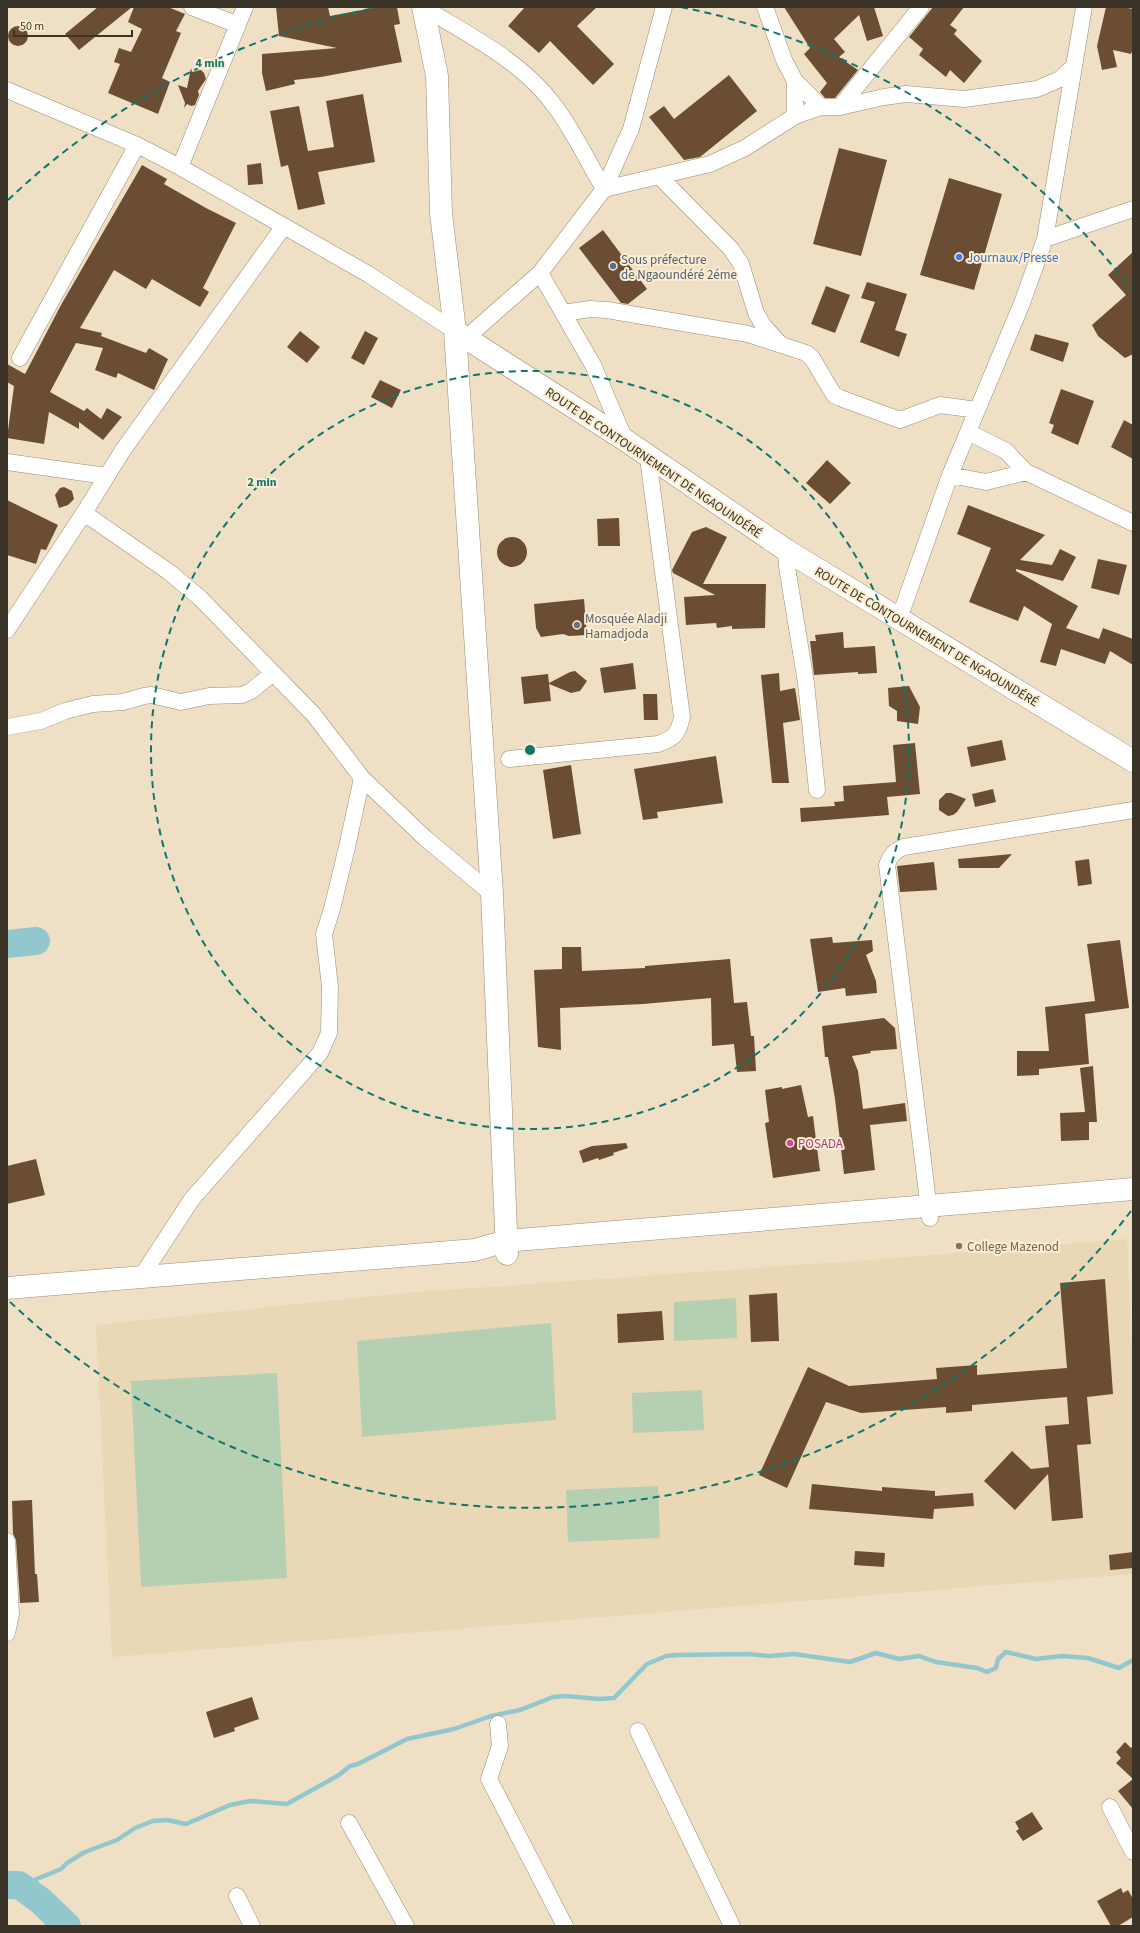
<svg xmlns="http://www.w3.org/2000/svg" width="1140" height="1933" viewBox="0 0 1140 1933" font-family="'Source Sans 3',sans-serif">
	<rect width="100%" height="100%" fill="#efe0c5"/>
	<!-- built -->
	<path fill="#e9d7b5" d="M1127,1239L1133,1380V1574L112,1657L96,1325L404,1293L897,1258Z"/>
	<!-- green -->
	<path fill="#b5d0b0" d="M736,1298L737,1338L674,1341V1302Z
		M551,1323L556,1420L362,1437L357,1341Z
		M277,1373L287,1578L141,1587L131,1381Z
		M702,1390L704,1430L633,1433L632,1393Z
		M658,1486L660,1538L568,1542L566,1490Z"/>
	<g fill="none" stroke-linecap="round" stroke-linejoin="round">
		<!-- stream -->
		<path stroke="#93c7ce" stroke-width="4.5" d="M7,1883L15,1876L27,1883L61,1869L67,1863L85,1852L117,1840L135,1828L153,1821L167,1820L186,1824L230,1805L250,1801L287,1804L339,1775L350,1766L358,1764L407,1739L454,1729L491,1716L520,1710L553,1697L566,1696L599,1699L614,1698L647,1664L666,1656L677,1655L748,1654L769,1656L794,1654L850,1662L876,1653L899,1659L919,1656L936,1662L977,1668L987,1672L996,1668L998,1659L1006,1652L1036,1659L1062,1656L1088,1658L1119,1668L1133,1660"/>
		<!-- river -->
		<path stroke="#93c7ce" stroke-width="28" d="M7,944L36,941
			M7,1885H19L41,1901L67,1926"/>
	</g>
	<!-- building -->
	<path fill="#6b4d34" d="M98,7H132L79,50L65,34Z
		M134,7H168L185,14L176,31L181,33L162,78L170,82L158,114L108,93L120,64L114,62L119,48L131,52L142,29L128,22Z
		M276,7H328L330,16L378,7H397L400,24L394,25L402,62L321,77L294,80L295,84L266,91L262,73V54L337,48L279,36Z
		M525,7H597L577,26L614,64L593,85L550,41L539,53L508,26Z
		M784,7H874L883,36L867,41L859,15L834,39L845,52L839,57L858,70L835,98H825L820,92L827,83L804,54L810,48Z
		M933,7H964L950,25L957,30L954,34L982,61L964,83L950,70L946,77L919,55L923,49L909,37Z
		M1106,7H1123L1133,9V48L1131,54L1113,50L1117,67L1102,70L1097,46Z
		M8 36a10 10 0 1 1 20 0a10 10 0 1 1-20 0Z
		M191,68L192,72L201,70L204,73L206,79L198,91L199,95L195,105L191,106L187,104L184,108L185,103L178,85L187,88Z
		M729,75L757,111L700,157L684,160L649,117L664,106L674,119Z
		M363,94L375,162L318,172L325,204L298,210L288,165L281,167L270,111L299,106L308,151L334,147L326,101Z
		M839,148L887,160L861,256L813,244Z
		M261,163L263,184L248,185L247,165Z
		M142,165L167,179L164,184L206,208L236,223L203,288L209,292L200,307L152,279L146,289L114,270L80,328L102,333L101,336L146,353L149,348L168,359L154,390L118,373L116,378L95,370L103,348L76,343L50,392L84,411L87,408L101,419L107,408L122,417L103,440L79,422V429L49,412L44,444L7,438L14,386L7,382V364L25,374L61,305Z
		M949,178L1002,194L974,290L920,275Z
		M603,230L647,289L628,304L621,303L579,248Z
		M1133,252V354L1125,358L1098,336L1092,325L1126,295L1108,275Z
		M867,282L907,294L895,330L907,334L899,357L860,342L875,302L861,298Z
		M826,286L850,295L835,333L811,324Z
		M300,331L320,347L307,363L287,347Z
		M365,331L378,338L364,365L351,358Z
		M1035,334L1069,343L1063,362L1030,350Z
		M380,380L401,390L392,408L371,397Z
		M1061,389L1094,401L1078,445L1051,433L1054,425L1049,423Z
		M1124,420L1133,425V459L1111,447Z
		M827,460L851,483L830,504L806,483Z
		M64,487L72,491L74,499L68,505L59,508L55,495L60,488Z
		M7,500L58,525L46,550L41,549L36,564L7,555Z
		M968,505L1045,535L1020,560L1052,565L1060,549L1076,557L1063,581L1016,569V571L1078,606L1066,628L1099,639L1103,628L1133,639V665L1110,651L1105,664L1061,649L1056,666L1040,662L1052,624L1024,606L1018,621L969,602L991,548L957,534Z
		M619,518L620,546H598L597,519Z
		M706,527L727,537L703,584H766L765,628L732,629V626L717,628L716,623L686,625L684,597L715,595L673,573L672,570L692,532Z
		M497 552a15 15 0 1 1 30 0a15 15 0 1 1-30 0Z
		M1098,559L1127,565L1119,595L1091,588Z
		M584,599L587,635L569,636L563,634L541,637L536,628L534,604Z
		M843,632L844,648L875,646L877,673L858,674V672L814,675L810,641H816L815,635Z
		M633,663L636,689L604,693L600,668Z
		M575,671L587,681L580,691L571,693L549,684L551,701L524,704L521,677L548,674L549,683L570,672Z
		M779,673L780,691L795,688L800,720L783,723L789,783H772L761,675Z
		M909,686L920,707L918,724L897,721V711L889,706L888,688Z
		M643,694H657L658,720H644Z
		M1002,740L1006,760L971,767L967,747Z
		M915,743L920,794L887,797L889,815L801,822L800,808L835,806L834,802L844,801L843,786L896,782L893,745Z
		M716,756L723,803L657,812L658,818L643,820L634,769Z
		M571,765L581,834L553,839L543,770Z
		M993,789L996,802L975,807L972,794Z
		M946,793H951L966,799L957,812L953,815L948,816L939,810V800Z
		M1012,854L999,868H959L958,859Z
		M1089,859L1092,884L1078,886L1075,861Z
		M934,862L937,890L900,892L897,866Z
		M832,937L833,943L872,940L873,951L866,955L876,981L877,993L846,996L845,988L818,992L810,939Z
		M1120,940L1129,1008L1085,1014L1089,1064L1039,1069V1075L1017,1076V1051H1049L1045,1007L1095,1001L1087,944Z
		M562,947H581L582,971L645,968V966L730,959L734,1003L747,1002L751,1036H754L756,1071L737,1072L734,1044L712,1046L711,998L643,1004L560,1008L561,1050L538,1047L534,970L562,969Z
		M884,1018L895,1028L897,1049L870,1051L871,1053L852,1056L858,1071L863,1109L905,1103L907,1121L870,1125L875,1170L844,1174L835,1099L828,1057H825L822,1026Z
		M1093,1066L1097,1122H1089V1140L1061,1141L1060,1113L1085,1112L1080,1068Z
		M801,1085L808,1117L813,1116L820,1171L773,1178L765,1123L769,1122L765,1090L782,1087V1089Z
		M626,1143L628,1148L613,1153L614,1155L599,1160L598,1158L583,1163L579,1151L592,1146Z
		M36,1159L45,1195L7,1204V1166Z
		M1105,1279L1113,1394L1087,1397L1091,1444L1077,1445L1083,1518L1052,1521L1048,1474L1015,1510L984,1481L1012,1451L1031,1469L1049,1467L1045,1426L1069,1424L1067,1397L972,1405V1411L946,1413V1407L861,1413L826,1402L787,1488L759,1475L808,1367L849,1386L937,1379L936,1368L977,1365V1375L1067,1368L1060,1283Z
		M777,1293L779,1341L751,1342L749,1295Z
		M662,1311L664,1340L618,1343L617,1314Z
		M812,1484L882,1491V1487L935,1491V1496L973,1493L974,1506L934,1509L933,1519L809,1509Z
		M32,1500L35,1574H37L39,1602L20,1603L16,1540L13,1534L12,1501Z
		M855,1551L885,1553L884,1567L854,1565Z
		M1133,1552V1568L1110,1570L1109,1555Z
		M252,1697L259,1719L234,1728L235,1731L214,1738L206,1712Z
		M1125,1742L1131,1748L1133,1746V1809L1118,1791L1133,1779L1116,1763L1121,1758L1116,1752Z
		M1032,1812L1043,1829L1023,1841L1016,1831L1019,1829L1015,1822Z
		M1121,1888L1123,1893L1128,1890L1133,1899V1917L1118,1926H1111L1097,1901Z"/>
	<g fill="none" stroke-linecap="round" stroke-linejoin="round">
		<defs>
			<path id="street" d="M192,7L238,25
				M423,7C468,35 522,61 554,105C573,130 588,162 604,189
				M765,7L784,60L795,81L821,107H840L884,97L906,94L964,99L1037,89L1060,79L1072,68
				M795,81V116
				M7,90L137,145L180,167L368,274L455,331
				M840,107L921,7
				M180,167L245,7
				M659,176L731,249L741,264L756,313L763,325L780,344
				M604,189L710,164L745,148L795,116L821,107
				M1045,239L1133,209
				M540,273L593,365L625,440
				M563,313L590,309L607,310L748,334L806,353L812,358L834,395L840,398L900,420L940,405L977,410
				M466,338L540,273L604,189L631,129L664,7
				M20,358L137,145
				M968,432L1006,451L1026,472L1133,523
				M7,462L106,476
				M950,475L986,482L1026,472
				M84,513L169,572L200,598L314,715L362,778L425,838L492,894
				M786,550L787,567L806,683L817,790
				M899,619L950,475L1022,303L1045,239L1084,7
				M7,630L84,513L123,450L284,226
				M7,727L41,721L65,711L93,704L123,702L144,696L151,695L181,702L209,696L242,695L251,691L273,673
				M509,759L658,744C674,738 678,735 682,717L648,457
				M930,1218L887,865C890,856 894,851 904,847L1133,810
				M141,1277L192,1199L320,1053L329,1033L330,987L324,934L332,909L347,847L362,778
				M7,1541L11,1614L7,1633
				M498,1724L500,1746L489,1779L565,1926
				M638,1731L732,1926
				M1110,1807L1133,1852
				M349,1823L406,1926
				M237,1896L252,1926"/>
			<path id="secondary" d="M423,7L437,76L441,213L455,331L625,440L786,550L1133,761
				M455,331L492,894L507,1254
				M7,1288L475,1250L506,1241L1133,1189"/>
		</defs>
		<!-- street casing -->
		<use href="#street" stroke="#998c72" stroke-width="17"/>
		<!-- secondary casing -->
		<use href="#secondary" stroke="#998c72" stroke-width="23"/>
		<!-- street -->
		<use href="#street" stroke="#fff" stroke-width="16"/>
		<!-- secondary -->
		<use href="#secondary" stroke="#fff" stroke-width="22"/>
	</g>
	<!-- distance rings -->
	<g fill="none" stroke="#0f766e" stroke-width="2" stroke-dasharray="7 5">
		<circle cx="530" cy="750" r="379"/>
		<path d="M1131 1211A758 758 0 0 1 8 1300M8 200A758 758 0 0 1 379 7M681 7A758 758 0 0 1 1131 289"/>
	</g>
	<!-- markers -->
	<circle fill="#3f7fe0" stroke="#fceed2" stroke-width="1.5" cx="959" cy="257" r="4"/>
	<circle fill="#5c6f8a" stroke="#fceed2" stroke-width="1.5" cx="613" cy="266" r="4"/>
	<circle fill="#6b7280" stroke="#fceed2" stroke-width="1.5" cx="577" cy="625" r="4"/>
	<circle fill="#d1479c" stroke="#fceed2" stroke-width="1.5" cx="790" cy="1143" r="4"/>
	<circle fill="#8d6e63" stroke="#fceed2" stroke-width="1.5" cx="959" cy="1246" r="4"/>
	<g text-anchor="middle" stroke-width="4" stroke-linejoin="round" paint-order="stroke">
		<!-- shop labels -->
		<g font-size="13" fill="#366cbe" stroke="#fceed2" text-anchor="start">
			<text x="967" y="262">Journaux/Presse</text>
		</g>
		<!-- service labels -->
		<g font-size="13" fill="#4e5e75" stroke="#fceed2" text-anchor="start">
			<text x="621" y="264">Sous préfecture<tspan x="621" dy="15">de Ngaoundéré 2éme</tspan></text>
		</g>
		<!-- street labels -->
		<g font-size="13" fill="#393328" stroke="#fceed2">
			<text transform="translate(654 462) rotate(34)" y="5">ROUTE DE CONTOURNEMENT DE NGAOUNDÉRÉ</text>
			<text transform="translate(927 636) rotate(31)" y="5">ROUTE DE CONTOURNEMENT DE NGAOUNDÉRÉ</text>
		</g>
		<!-- worship labels -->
		<g font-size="13" fill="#5b616d" stroke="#fceed2" text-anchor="start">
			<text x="585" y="623">Mosquée Aladji<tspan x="585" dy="15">Hamadjoda</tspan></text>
		</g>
		<!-- hotel labels -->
		<g font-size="13" fill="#b23c85" stroke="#fceed2" text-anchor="start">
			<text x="798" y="1148">POSADA</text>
		</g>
		<!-- education labels -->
		<g font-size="13" fill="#785e54" stroke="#fceed2" text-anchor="start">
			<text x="967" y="1251">College Mazenod</text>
		</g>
	</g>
	<circle cx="530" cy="750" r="6" fill="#0f766e" stroke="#fceed2" stroke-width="2"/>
	<g font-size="12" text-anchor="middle" font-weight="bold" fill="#0f766e" stroke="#fceed2" stroke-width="4" stroke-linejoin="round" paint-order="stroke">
		<text x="210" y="67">4 min</text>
		<text x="262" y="486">2 min</text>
	</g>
	<!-- border -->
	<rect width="1140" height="1933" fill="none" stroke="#393328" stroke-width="16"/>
	<!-- scale -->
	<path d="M14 30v6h118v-6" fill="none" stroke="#393328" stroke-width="2"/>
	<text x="20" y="30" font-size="12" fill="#393328" stroke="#fceed2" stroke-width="3" paint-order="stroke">50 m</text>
</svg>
